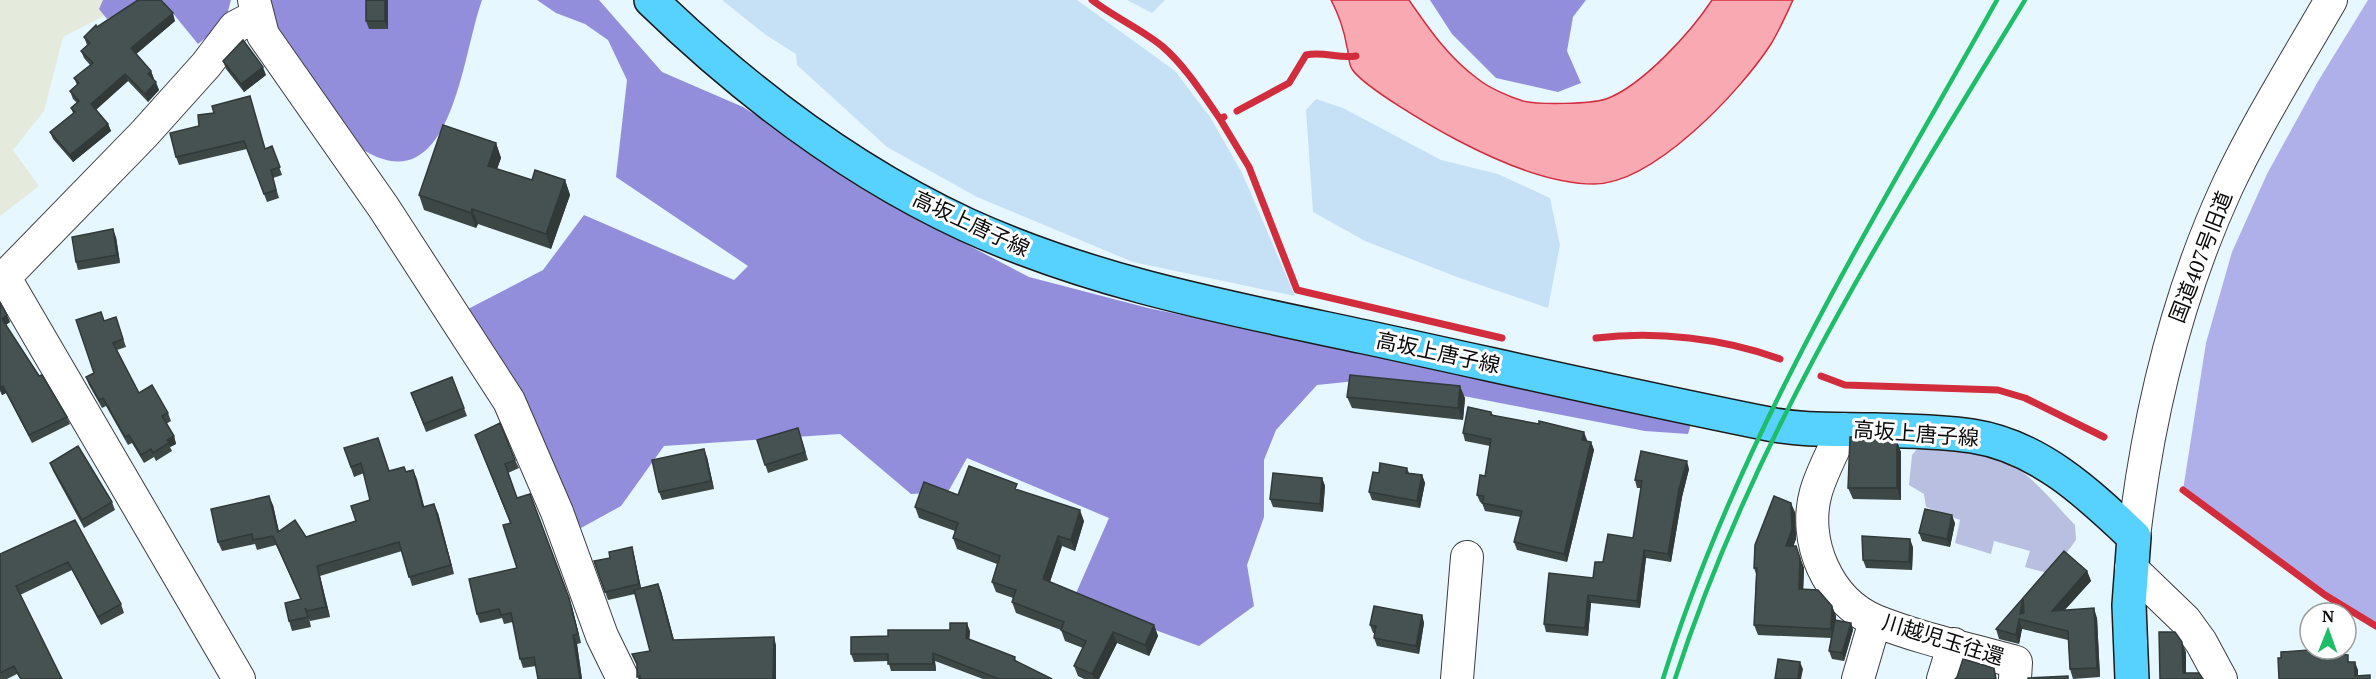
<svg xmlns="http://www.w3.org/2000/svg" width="2376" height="679" viewBox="0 0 2376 679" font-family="'PT Serif','Noto Sans JP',serif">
	<rect width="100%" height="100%" fill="#e6f7ff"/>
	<!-- industrial -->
	<path fill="#e4eadc" d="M0,0H135L63,37L44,111L13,150L39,186L0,216Z"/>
	<!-- farmland -->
	<path fill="#c6e1f5" d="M722,0H1077L1175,71L1210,117L1242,173L1295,296L1133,262L977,197L887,147L797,65L796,54L766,35Z
		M1127,0H1165L1152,13Z
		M1316,99L1343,108L1441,160L1498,174L1550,198L1560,245L1548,308L1457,277L1365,241L1313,212L1306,110Z"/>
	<!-- green -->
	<path fill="#afb0ea" d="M2368,0H2376V626L2325,595L2183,490L2206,343L2232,252L2267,174L2317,83Z"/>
	<!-- forest -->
	<path fill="#938edb" d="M103,0H147L107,19L99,9Z
		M162,0H231L225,22L198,44Z
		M264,0H482C461,58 451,215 353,143L266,9Z
		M537,0H599L662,72L743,107L922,221L1029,277L1148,308L1692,421L1688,434L1645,431L1375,379L1317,385L1276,430L1264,460V517L1247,565L1254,606L1199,646L1073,600L1109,518L967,458L948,492L911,494L840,434L664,446L621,506L581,528L468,309L543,270L584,215L734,280L748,266L616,177L627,80L608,40L585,24L556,13Z
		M1430,0H1586L1573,17L1567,51L1581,83L1558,92L1496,78L1452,34Z"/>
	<!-- cemetery -->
	<path fill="#b9bfe0" d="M1917,449C1946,451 1981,449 2008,463C2034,476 2055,505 2075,525L2076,540L2051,574L2025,567L2030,551L1994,541L1991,554L1955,543L1960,520L1926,507L1924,494L1909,485L1912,455Z"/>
	<!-- water -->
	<path fill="#f8a9b2" stroke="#d22d3c" stroke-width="1.5" d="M1331,0H1409C1429,29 1449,58 1478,79C1489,88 1510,97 1523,101C1540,105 1590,104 1606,99C1642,86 1691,32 1712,0H1793C1786,15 1779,31 1771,44C1740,92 1653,184 1594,184C1550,184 1495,160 1457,140C1436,129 1363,87 1352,69C1348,64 1349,53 1347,47C1344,30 1339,15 1331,0Z"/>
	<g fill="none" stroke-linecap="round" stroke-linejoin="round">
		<!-- stream -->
		<path stroke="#d22d3c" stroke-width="7" d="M1092,0C1114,17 1141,29 1162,46C1186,67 1202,93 1220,119L1224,117
			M1237,111L1289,83L1306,55C1323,51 1339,59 1356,56
			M1220,119L1249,167L1297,290L1502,338
			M1596,338C1656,331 1723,338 1780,359
			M1821,376L1845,385L1998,390L2025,398L2104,437
			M2183,490L2325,595L2376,626"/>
		<defs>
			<path id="minor" d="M254,0L263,35L384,208L509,401L557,512L602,636L623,679
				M5,278L239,679
				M0,282L144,134L206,65L235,27L256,16
				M1843,429C1834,450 1822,471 1816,492C1802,541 1828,601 1876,621C1921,639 1970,649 2016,662L2015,679
				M2134,537C2148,416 2176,298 2227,187C2257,123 2296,61 2331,0
				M2131,568L2185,620L2201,642L2221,679
				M1457,679L1467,557
				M1858,679L1875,621
				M1943,679L1954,644"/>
			<path id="major" d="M651,0C743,89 850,171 967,225C1094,283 1229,308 1365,337C1499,366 1634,397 1769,424C1804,431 1839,429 1875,430C1907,431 1940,431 1972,436C2038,446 2088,493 2134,537L2129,605L2132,679"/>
		</defs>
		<!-- minor casing -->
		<use href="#minor" stroke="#3d3d3d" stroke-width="34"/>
		<!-- major casing -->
		<use href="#major" stroke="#1b1b1b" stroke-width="36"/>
		<!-- minor -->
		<use href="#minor" stroke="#fff" stroke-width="32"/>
		<!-- major -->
		<use href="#major" stroke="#57d2ff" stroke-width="33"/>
		<!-- rail -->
		<path stroke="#1ebd67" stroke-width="4.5" d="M1663,679C1738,437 1874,220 1997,0
			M1675,679C1756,430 1890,222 2025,0"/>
	</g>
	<!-- wall -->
	<path fill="#3c4746" d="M366,0H388V29H369L366,21Z
		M175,21L136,54L151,71L154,79H153L159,90L148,102L128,81L96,110L108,124L111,131L73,162L53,139L50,132L73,113L71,108L77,103L73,99L70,91L77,85L74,78L90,65L84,58L81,51L87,45L84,37L97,27Z
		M223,61L266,75L244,92L226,69Z
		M250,96L265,149L272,146L282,175L273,178L279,198L267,202L247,149L179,165L176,157L199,126L214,113Z
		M496,143L501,158L497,169L532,180H565L570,195L551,249L478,224L476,228L424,210L419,195Z
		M116,237L120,263L78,270L76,262Z
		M0,302L10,322L6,325L67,417L70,424L32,443L6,393L2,395L0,391Z
		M116,317L126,347L117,350L139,393L168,413L171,421L166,424L174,436L176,444L170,447L172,451L156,461L154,457L144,463L132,443L128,445L106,406L102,408L89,385L86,377L94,373L104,321Z
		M452,377L467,416L426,432L411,393Z
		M1347,397L1465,398L1463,420L1352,408Z
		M1491,412L1493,415L1587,440V441L1591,442L1594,450L1567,562L1517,550L1514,542L1521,517L1485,511L1482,503L1480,502L1477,495L1485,476L1490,446L1465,441L1463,433Z
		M798,428L808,460L768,473L757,440Z
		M475,435L515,460L519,468L508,473L517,498L572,607L581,643L577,644L582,679H538L536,666L523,668L520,659L513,622L504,624L502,618L480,623L477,614L517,568L510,523Z
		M1892,438L1901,452V500L1853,499L1848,488Z
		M344,448L389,471H406L413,470L424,507L438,513L454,574L412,586L402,551L320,576L330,617L310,621L309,618L311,627L292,631L289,621L301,599L276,545L257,550L255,544L222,551L218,542L273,505L279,531L306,537L356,521L370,500L364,473L354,477Z
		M707,457L714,489L662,500L659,492Z
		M50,463L112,502L115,510L84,528L53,471Z
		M1407,468L1409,473L1422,475L1425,483L1420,508L1372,500L1369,492L1379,473Z
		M1689,469L1682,497L1671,562L1646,558L1640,608L1591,603L1588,636L1546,632L1544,624L1593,578L1603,562L1633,538L1641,488H1637L1635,480Z
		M1322,478L1325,486L1323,512L1273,507L1270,499Z
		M1020,490L1084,521L1075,551L1062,546L1050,582L1154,625L1158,636L1149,656L1117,643L1099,679H1084L1078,676L1074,666L1083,648L1065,641L1061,630L1016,613L1012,602L1013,598L996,592L992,582L997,564L957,549L953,538L955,531L919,518L915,507L958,495Z
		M1795,512L1796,539L1793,546H1796L1804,568L1803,589L1832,606L1836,616V620L1851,623L1853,630L1844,661L1832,659L1829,651L1831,638L1758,635L1754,625L1756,574L1754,568Z
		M75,520L121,604L124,613L101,625L72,570L20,595L62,679H20L17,674L7,679H0V554Z
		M1955,523L1950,547L1922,541L1919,533Z
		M632,547L634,555L641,588L661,591L674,640L776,645V679H638L637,666L632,654L650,651L635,594L608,600L594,561L610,558Z
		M1913,547L1912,570L1866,568L1863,560Z
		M2087,571L2091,581L2064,610L2097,618L2100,677L2073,679L2070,669L2068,640L2022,629L2019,644L1999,639L1996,629Z
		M1422,615L1424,623L1419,654L1377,646L1374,638L1375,633H1373L1370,625Z
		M970,631L969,639L1015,657L1016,661L1052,679H983L935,661L936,671H891L888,661L854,662L851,654L888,636Z"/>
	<!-- shaded-wall -->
	<path fill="#313939" d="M385,0H388V29L385,21Z
		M173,13L175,21L134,56L131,48Z
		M263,67L266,75L244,92L241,84Z
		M151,71L154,79L151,82L148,74Z
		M125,74L128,81L94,111L91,104Z
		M156,82L159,90L148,102L145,94Z
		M108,124L111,131L73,162L70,155Z
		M496,143L501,158L493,180L488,166Z
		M565,180L570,195L551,249L546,234Z
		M472,209L478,224L476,228L471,213Z
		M113,229L116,237L120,263L117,255Z
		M7,315L10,322L4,326L2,319Z
		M3,386L6,393L2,395L0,387Z
		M1460,386L1465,398L1463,420L1458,408Z
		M1584,432L1587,440L1585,448L1582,440Z
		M174,436L176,444L170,447L167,440Z
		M1897,441L1901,452V500L1897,488Z
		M1591,442L1594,450L1567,562L1564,554Z
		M704,449L707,457L714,489L711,481Z
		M1687,461L1689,469L1682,497L1671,562L1668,554L1679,489Z
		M413,470L417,479L427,517L423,507Z
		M1422,475L1425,483L1420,508L1417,501Z
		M1322,478L1325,486L1323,512L1320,504Z
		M269,496L273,505L281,542L278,532Z
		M1791,503L1795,512L1796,539L1790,556L1786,546Z
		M434,504L438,513L454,574L451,565Z
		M1080,510L1084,521L1075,551L1071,540Z
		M1952,515L1955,523L1950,547L1947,539Z
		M1058,536L1062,546L1047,590L1043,579Z
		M1910,539L1913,547L1912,570L1909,562Z
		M632,547L634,555L642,592L639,584Z
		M1644,550L1646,558L1640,608L1637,601Z
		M1800,558L1804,568L1803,599L1799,589Z
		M317,566L320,576L330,617L326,607Z
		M2087,571L2091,581L2055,621L2052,611Z
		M658,584L661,591L676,648L673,640Z
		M1588,595L1591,603L1588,636L1585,628Z
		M569,598L572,607L581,643L578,634Z
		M2023,598L2024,621L2020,614Z
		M1832,606L1836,616L1835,639L1831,629Z
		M2094,608L2097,618L2100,677L2097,668Z
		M1422,615L1424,623L1419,654L1416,646Z
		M2019,619L2022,629L2019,644L2016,635Z
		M967,623L970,631L969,645L966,638Z
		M1851,623L1853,630L1844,661L1842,653Z
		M1154,625L1158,636L1149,656L1145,645Z
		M1113,632L1117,643L1099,679H1094L1092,674Z
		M573,635L577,644L582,679H580Z
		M774,637L776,645V679H773Z
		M2182,642L2186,652V679L2183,673Z
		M933,653L935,661L936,671L933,664Z
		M1800,662L1803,669L1801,679H1798Z
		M2355,662L2358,670V679L2355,676Z"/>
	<!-- building -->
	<path fill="#465251" stroke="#313939" stroke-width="1.5" d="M138,0H161L173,13L131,48L151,71L148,74L156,82L145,94L125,74L91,104L108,124L70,155L50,132L75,112L71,108L79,101L70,91L79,83L74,78L93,63L81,51L90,43L84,37L96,25L97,27Z
		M366,0H385V21H366Z
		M243,40L263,67L241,84L223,61Z
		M250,96L265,149L272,146L280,167L271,170L276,190L264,194L244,141L176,157L170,133L199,126L198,115L214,113L212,106Z
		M443,125L496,143L488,166L532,180L535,170L565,180L546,234L472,209L471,213L419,195Z
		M113,229L117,255L76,262L72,237Z
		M0,302L7,315L2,319L39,376L42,375L67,417L29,435L3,386L0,387Z
		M101,312L104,321L116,317L123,339L113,343L139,393L152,385L168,413L162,416L174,436L167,440L169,443L153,453L151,449L141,455L129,435L125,437L103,398L99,400L86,377L94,373L76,320Z
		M1350,375L1460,386L1458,408L1347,397Z
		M452,377L464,408L424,424L411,393Z
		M1468,407L1491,412V415L1539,424V421L1584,432L1582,440L1591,442L1564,554L1514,542L1522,511L1482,503L1484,496L1477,495L1480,475L1485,476L1491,439L1463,433Z
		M500,423L515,460L505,464L517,498L530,494L569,598L578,634L573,635L580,679H538L534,657L520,659L511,613L501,615L499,609L477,614L469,579L517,568L503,525L511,523L475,435Z
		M798,428L805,452L765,465L757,440Z
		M1850,437L1892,438V441H1897V488H1848Z
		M378,438L389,471L404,467L406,472L413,470L423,507L434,504L451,565L409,577L399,542L317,566L326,607L307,611L305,608L308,617L289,621L285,603L301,599L273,536L253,540L252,534L218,542L211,509L269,496L278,532L295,520L306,537L356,521L351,506L370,500L361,463L351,467L344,448Z
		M78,446L112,502L82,520L50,463Z
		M704,449L711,481L659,492L652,460Z
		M1641,451L1687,461L1679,489L1668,554L1644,550L1637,601L1588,595L1585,628L1544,624L1549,573L1593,578L1595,562H1603L1608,534L1633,538L1642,481L1635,480Z
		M1380,463L1407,468L1406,473L1422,475L1417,501L1369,492L1373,472L1379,473Z
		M969,466L1017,484L1015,489L1080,510L1071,540L1058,536L1043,579L1154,625L1145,645L1113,632L1092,674L1074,666L1086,641L1061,630L1064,622L1012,602L1016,590L992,582L1000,556L953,538L958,523L915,507L924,482L958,495Z
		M1273,473L1322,478L1320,504L1270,499Z
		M1774,496L1791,503L1792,529L1786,546H1796L1800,558L1799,589L1818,590L1832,606L1831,629L1754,625L1757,568H1754L1755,545Z
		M1925,509L1952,515L1947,539L1919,533Z
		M75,520L121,604L98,617L68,562L16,586L62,679H21L14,666L0,673V554Z
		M1862,536L1910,539L1909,562L1863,560Z
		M632,547L639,584L605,592L594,561L610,558L609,552Z
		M2064,551L2087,571L2052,611L2094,608L2097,668L2070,669L2068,631L2019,619L2016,635L1996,629L2023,598L2020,614L2024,613L2023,598Z
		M658,584L673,640L774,637L773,679H641L640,676L637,677V664L632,654L650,651L634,590Z
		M1374,606L1422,615L1416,646L1374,638L1376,626L1370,625Z
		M1835,620L1851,623L1842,653L1829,651Z
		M950,623H967L966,638L1015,657L1014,660L1052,679H999L933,653V664H888V654H851V637L888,636V630H950Z
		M2159,632H2175L2182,642L2183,673H2199L2203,679H2160Z
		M2322,649V653L2348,655V662H2355V676L2370,675V679H2279L2278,658H2281V652Z
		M1778,659L1800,662L1798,679H1775Z
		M1963,659L1994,668L1996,679H1955L1957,677Z
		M2068,676V679H2028V678Z"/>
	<g text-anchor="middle" stroke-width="6" stroke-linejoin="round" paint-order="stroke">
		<!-- street labels -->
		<g font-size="21" fill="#0a0a0a" stroke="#fff">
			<text transform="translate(971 224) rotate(25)" y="7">高坂上唐子線</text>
			<text transform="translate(2201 257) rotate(-69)" y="7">国道407号旧道</text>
			<text transform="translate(1438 353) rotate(12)" y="7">高坂上唐子線</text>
			<text transform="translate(1916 434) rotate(4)" y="7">高坂上唐子線</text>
			<text transform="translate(1943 640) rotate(17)" y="7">川越児玉往還</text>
		</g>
	</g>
	<!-- north arrow -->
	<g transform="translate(2328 631) rotate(1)"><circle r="28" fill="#ffffff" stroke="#9d9d9d" stroke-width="1.5"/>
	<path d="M0-4.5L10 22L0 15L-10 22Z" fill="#1ebd67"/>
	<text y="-9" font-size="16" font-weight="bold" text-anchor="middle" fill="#0a0a0a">N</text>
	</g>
</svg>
